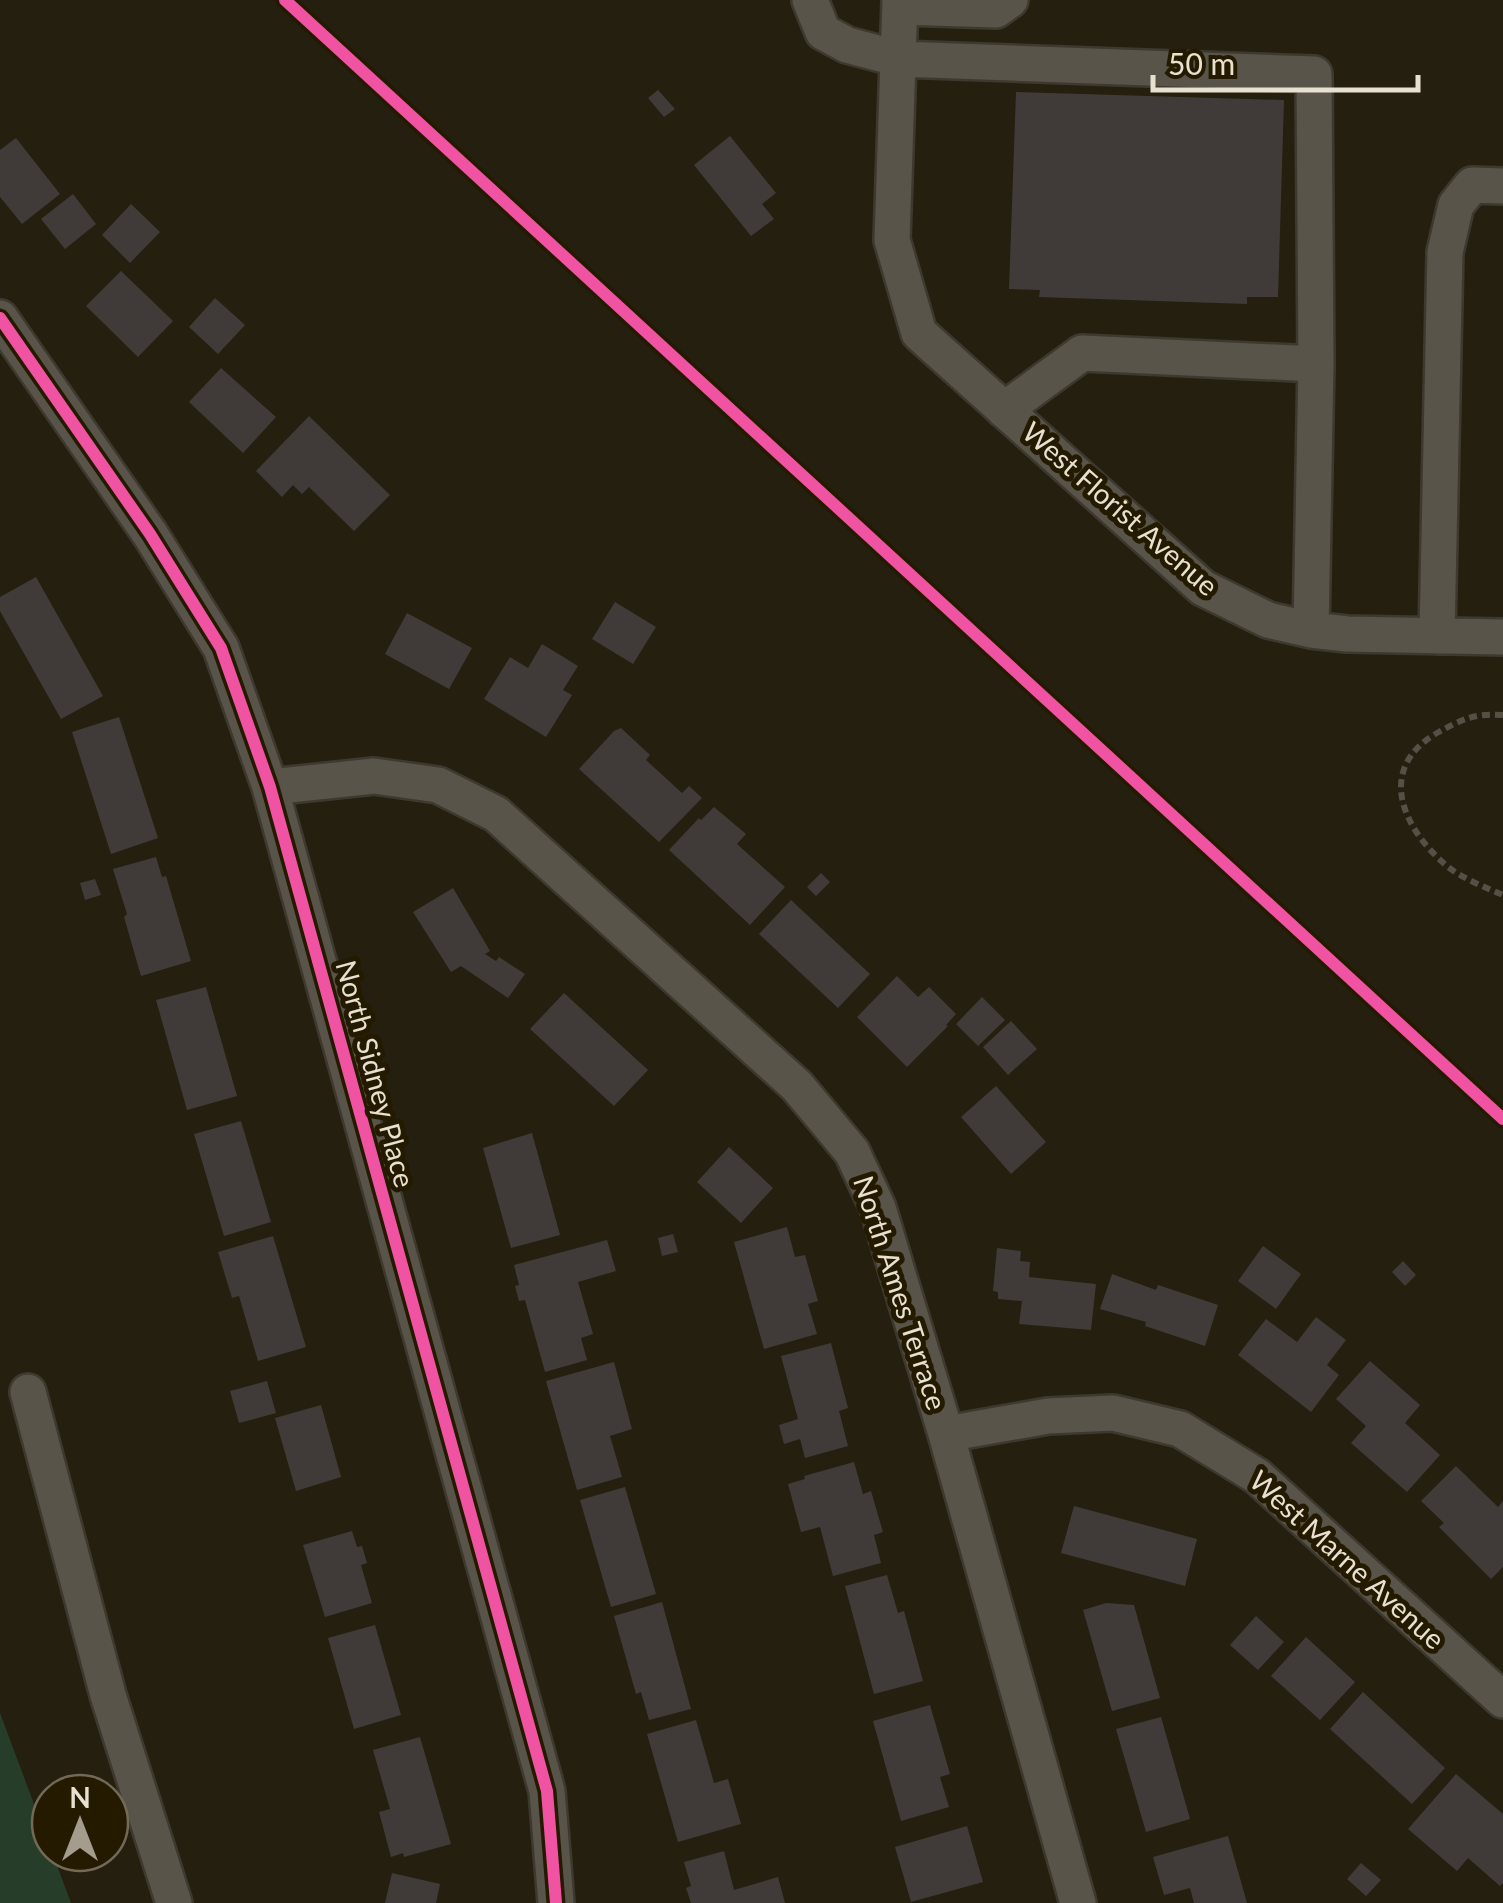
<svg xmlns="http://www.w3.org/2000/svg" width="1503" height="1903" viewBox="0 0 1503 1903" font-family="Lato,sans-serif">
	<rect width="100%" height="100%" fill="#251f0f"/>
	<!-- green -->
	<path fill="#263e29" d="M0,1713L71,1903H0Z"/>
	<!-- building -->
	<path fill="#403b39" d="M658,90L675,109L664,117L648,98Z
		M1016,92L1284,100L1278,297H1247V304L1039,297L1040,290L1009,289Z
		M730,136L776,193L762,204L774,219L751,236L694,165Z
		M16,138L60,194L22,224L0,197V150Z
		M73,194L96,224L65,249L41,219Z
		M131,204L160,232L130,263L102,235Z
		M121,271L173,321L138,357L86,306Z
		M215,298L245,325L218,354L189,327Z
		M221,368L276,417L243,453L189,402Z
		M309,416L390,495L354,531L309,487L302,494L293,485L282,497L256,471Z
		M36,577L103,696L61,719L0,611V597Z
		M615,602L656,627L633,664L592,639Z
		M407,613L472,648L449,689L385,654Z
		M542,644L578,666L563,690L572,695L546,737L484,699L510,657L528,668Z
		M119,717L158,838L111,854L72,732Z
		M621,728L650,755L646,760L682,793L689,786L702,798L659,842L579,769L614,731Z
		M714,807L746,834L737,844L785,887L750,925L669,850L699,818L701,820Z
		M156,857L162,877L166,876L191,961L141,976L124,917L127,914L113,869Z
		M821,873L830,882L816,896L807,887Z
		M95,879L101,895L85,900L80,883Z
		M453,888L490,951L485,954L496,961L499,957L525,974L508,998L461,966L451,972L413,912Z
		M791,900L870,974L838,1008L759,934Z
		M897,976L918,997L929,987L956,1014L946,1025L948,1026L907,1067L857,1017Z
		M206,987L237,1096L187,1110L156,1000Z
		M564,993L648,1070L614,1106L530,1029Z
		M982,997L1005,1020L978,1046L956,1024Z
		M1011,1021L1037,1049L1008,1075L983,1047Z
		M996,1086L1046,1142L1011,1174L961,1117Z
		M241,1121L271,1222L224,1236L194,1134Z
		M532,1133L560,1235L511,1248L483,1148Z
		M729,1147L773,1188L741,1223L697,1182Z
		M787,1227L795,1257L805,1255L818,1301L808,1304L817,1334L764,1349L734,1242Z
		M673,1234L678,1252L662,1256L658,1238Z
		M273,1236L306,1347L258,1361L239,1296L232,1298L218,1252Z
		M607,1240L616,1271L578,1282L593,1334L581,1338L587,1360L545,1372L525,1300L519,1301L515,1286L519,1285L514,1265Z
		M1263,1246L1301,1274L1276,1309L1238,1281Z
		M997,1248L1021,1251L1020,1261L1030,1262L1029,1277L1096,1284L1091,1330L1019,1324L1022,1301L998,1299V1292L993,1291Z
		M1403,1261L1416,1275L1405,1286L1392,1272Z
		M1112,1274L1156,1290L1158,1285L1218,1305L1205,1346L1145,1326L1146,1322L1100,1309Z
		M1316,1317L1346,1340L1327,1365L1339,1375L1311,1412L1238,1355L1266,1319L1297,1342Z
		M831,1343L848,1408L839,1411L848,1446L805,1458L800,1439L784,1444L779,1425L798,1419L781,1356Z
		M1370,1361L1420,1405L1405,1423L1440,1455L1407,1492L1351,1443L1366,1426L1336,1399Z
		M614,1362L632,1429L610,1436L622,1477L577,1490L546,1381Z
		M267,1381L276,1413L239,1423L230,1391Z
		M321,1405L341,1477L296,1491L275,1418Z
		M854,1462L863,1494L871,1491L883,1532L874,1535L881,1563L833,1576L820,1527L801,1532L788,1484L805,1479L804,1476Z
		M1456,1466L1498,1507L1503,1501V1567L1491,1579L1439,1527L1444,1523L1421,1501Z
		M625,1487L656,1594L611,1607L580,1500Z
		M1074,1506L1197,1539L1185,1586L1061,1553Z
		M352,1531L357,1547L362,1546L367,1563L361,1565L372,1603L325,1617L303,1545Z
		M887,1575L898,1613L904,1611L923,1681L874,1694L845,1586Z
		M662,1602L691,1709L649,1720L641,1692L636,1694L614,1616Z
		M1106,1603L1134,1605L1160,1698L1112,1711L1083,1610Z
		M1256,1616L1284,1642L1258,1670L1230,1645Z
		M375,1625L401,1715L354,1729L328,1638Z
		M1306,1637L1355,1682L1320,1720L1271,1676Z
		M1363,1692L1445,1768L1412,1804L1330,1729Z
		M930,1705L950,1774L940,1777L949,1807L901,1821L873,1721Z
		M1161,1717L1190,1819L1146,1832L1116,1729Z
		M696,1720L714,1783L728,1779L741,1824L678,1842L647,1734Z
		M420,1737L451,1844L404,1857L403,1853L391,1857L379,1812L390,1809L373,1750Z
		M1456,1774L1503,1814V1883L1500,1886L1468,1858L1457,1871L1408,1829Z
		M967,1826L983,1882L911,1902L895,1847Z
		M1228,1836L1247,1903H1194L1190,1888L1164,1895L1153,1857Z
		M724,1851L734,1890L778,1877L785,1903H691L686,1888L691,1886L684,1862Z
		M1361,1863L1381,1880L1366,1896L1347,1879Z
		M392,1873L440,1884L436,1903H385Z"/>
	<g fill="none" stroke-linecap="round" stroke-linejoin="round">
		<defs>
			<path id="minor" d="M810,0L823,32L847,45L900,59L1314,74L1316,364L1311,630
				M900,0L892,240L919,333L1203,588L1268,620L1311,630L1347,634L1503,637
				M900,7L996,10L1010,0
				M0,318L150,534L221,648L270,787L547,1791L556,1903
				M1004,410L1082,353L1316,364
				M1437,636L1445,252L1456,205L1472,185L1503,186
				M270,787L374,776L438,785L496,814L797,1086L852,1152L878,1208L946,1434L1078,1903
				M28,1392L108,1695L174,1903
				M946,1434L1048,1416L1113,1413L1180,1429L1257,1476L1503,1700"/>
		</defs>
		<!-- minor casing -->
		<use href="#minor" stroke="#3e392f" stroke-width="40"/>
		<!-- path -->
		<path stroke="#555046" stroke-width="6" stroke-dasharray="8 5" stroke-linecap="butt" d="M1503,715C1475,713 1462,719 1437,733C1375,769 1403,829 1447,866C1463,879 1485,887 1503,895"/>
		<!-- minor -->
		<use href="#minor" stroke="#595449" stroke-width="35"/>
		<defs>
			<path id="cycleway" d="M285,0L1503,1119
				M0,318L150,534L221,648L270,787L547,1791L556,1903"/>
		</defs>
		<!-- cycleway casing -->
		<use href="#cycleway" stroke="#241a00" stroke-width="19"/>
		<!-- cycleway -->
		<use href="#cycleway" stroke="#f153a3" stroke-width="12"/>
	</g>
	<g text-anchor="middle" stroke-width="10" stroke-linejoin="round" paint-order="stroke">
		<!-- street labels -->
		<g font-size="28" fill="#e8e1d1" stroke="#241a00">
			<text transform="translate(1120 509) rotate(41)" y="10">West Florist Avenue</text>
			<text transform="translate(375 1074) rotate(75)" y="10">North Sidney Place</text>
			<text transform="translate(900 1293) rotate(72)" y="10">North Ames Terrace</text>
			<text transform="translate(1347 1560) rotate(42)" y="10">West Marne Avenue</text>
		</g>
	</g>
	<!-- north arrow -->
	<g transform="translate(80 1823)"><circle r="48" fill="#241a00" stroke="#726a54" stroke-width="2.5"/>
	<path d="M0-8L18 38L0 25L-18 38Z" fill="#a49d8d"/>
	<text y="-15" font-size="28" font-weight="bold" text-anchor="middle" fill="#e8e1d1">N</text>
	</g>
	<!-- scale -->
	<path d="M1153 75v15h265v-15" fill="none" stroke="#e8e1d1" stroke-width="5"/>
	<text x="1168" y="75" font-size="30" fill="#e8e1d1" stroke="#241a00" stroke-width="8" paint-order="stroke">50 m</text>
</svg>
